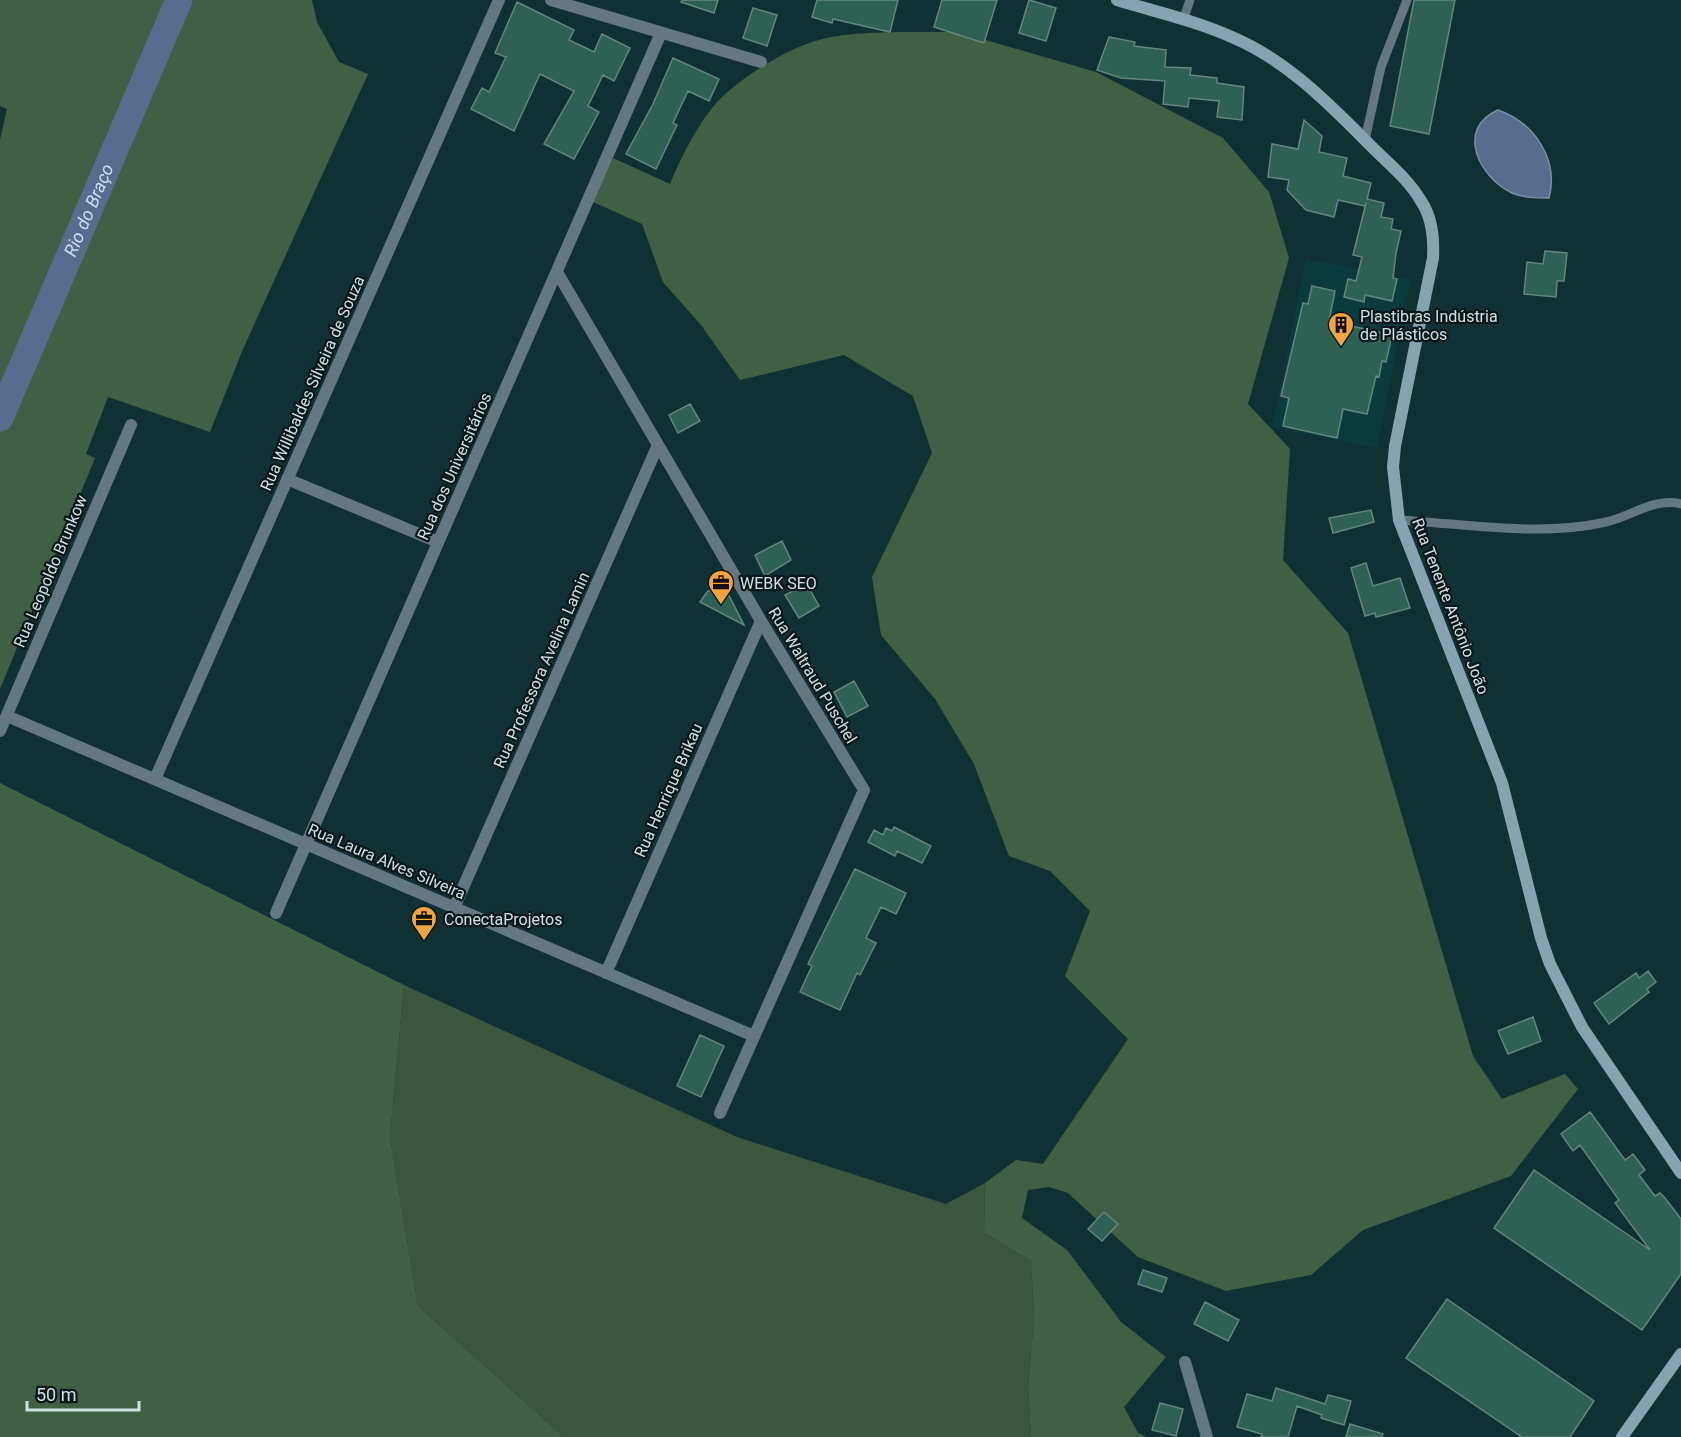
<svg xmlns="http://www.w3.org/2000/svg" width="1681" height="1437" viewBox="0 0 1681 1437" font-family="Roboto,sans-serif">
	<rect width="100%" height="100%" fill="#103134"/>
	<!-- built -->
	<path fill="#0c3b3e" d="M1306,259L1410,280L1377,448L1272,427Z"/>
	<!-- green -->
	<path fill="#3a563e" d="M404,985L737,1137L946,1204L985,1183L984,1233L1031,1261L1034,1318L1028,1388L1031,1437H564L418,1306L390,1137Z"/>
	<!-- forest -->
	<path fill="#406045" d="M0,0H312L317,22L339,62L368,74L243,349L210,432L108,397L86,454L95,458L0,689V140L7,109L0,106Z
		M899,32H958L1096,72L1223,138L1269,192L1289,258L1248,404L1290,449L1283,560L1348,633L1473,1056L1502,1099L1565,1074L1578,1089L1511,1176L1363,1230L1311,1275L1226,1291L1138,1257L1068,1193L1049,1187L1028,1190L1022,1218L1067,1250L1121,1322L1166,1357L1124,1407L1138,1433L1147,1437H1031L1028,1388L1034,1318L1031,1261L984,1233L985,1183L1016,1160L1043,1164L1128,1039L1065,976L1090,911L1050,871L1009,856L974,764L935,699L881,635L872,577L932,453L913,396L844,355L740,380L701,325L663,282L642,224L593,202L613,158L670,184C682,155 700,119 722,97C741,79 779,54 804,45C833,33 868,33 899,32Z
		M0,783L404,985L390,1137L418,1306L564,1437H0Z"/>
	<!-- water -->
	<path fill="#566d8d" stroke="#7a90a7" stroke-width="1.5" d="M1498,110C1535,123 1559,160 1549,198C1536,198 1524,198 1512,193C1479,177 1455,129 1498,110Z"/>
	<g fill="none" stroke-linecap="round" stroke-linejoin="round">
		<!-- river -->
		<path stroke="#566d8d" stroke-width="27" id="s1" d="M0,418L179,0"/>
	</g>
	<!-- building -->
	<path fill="#2e6053" stroke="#65857c" stroke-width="1.5" d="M682,0H718L714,13L681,2Z
		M817,0H898L890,32L833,19L832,23L812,17Z
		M942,0H997L984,43L934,27Z
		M1029,0L1056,8L1046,41L1019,33Z
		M1414,0H1455L1429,134L1390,126Z
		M517,2L574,30L569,40L594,52L602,34L630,48L614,81L603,75L588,106L599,112L574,159L544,144L574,91L540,74L514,131L471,109L482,88L489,92L506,57L495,53Z
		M753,8L777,15L767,46L743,38Z
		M1109,37L1135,42L1134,46L1166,50L1165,67L1191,68L1190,75L1217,78V83L1244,87L1242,120L1217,117L1219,101L1189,98L1188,107L1163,104L1165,81L1121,78L1097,70Z
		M673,58L719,79L709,101L688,91L673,123L677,125L656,169L626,154L653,104Z
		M1304,120L1322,136L1319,152L1347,158L1343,176L1371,183L1367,199L1384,203L1381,217L1393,219L1391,229L1401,231L1396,253L1393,278L1397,279L1392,301L1365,295L1364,302L1344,297L1348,279L1356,281L1362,257L1353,255L1366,203L1365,206L1338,200L1334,217L1306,210L1287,190L1289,180L1268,177L1272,144L1298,149Z
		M1545,251L1567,253L1564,281H1557L1556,297L1524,294L1527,262L1543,264Z
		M1312,286L1335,291L1329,321L1392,335L1386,362L1382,361L1379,377L1376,376L1367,414L1343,409L1337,438L1283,426L1289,398L1281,396L1303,303L1308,304Z
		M690,404L700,421L678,433L669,415Z
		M1371,510L1374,522L1333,533L1329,518Z
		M782,541L791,560L765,576L755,555Z
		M1366,563L1373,586L1400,578L1410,608L1376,617L1375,613L1365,616L1351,568Z
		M722,582L744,625L700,602L707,592Z
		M807,584L819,606L799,618L785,595Z
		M854,681L868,706L847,717L834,692Z
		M894,827L931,846L922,863L897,851L895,856L868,842L874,830L883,835L886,828L892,831Z
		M855,869L906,893L896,914L881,907L866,938L876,943L860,975L857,973L840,1010L800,992L812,966L808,964Z
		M1648,971L1656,982L1647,989L1649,992L1609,1024L1594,1003L1636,973L1639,978Z
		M1533,1017L1541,1041L1508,1054L1498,1031Z
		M700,1035L724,1046L701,1097L677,1086Z
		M1590,1112L1625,1160L1633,1154L1645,1170L1639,1175L1655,1196L1660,1193L1665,1198L1681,1219V1274L1642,1330L1494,1228L1534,1170L1650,1250L1615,1203L1619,1200L1580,1145L1573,1151L1561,1134Z
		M1104,1212L1118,1224L1102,1241L1088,1229Z
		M1143,1270L1167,1278L1162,1292L1138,1284Z
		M1447,1299L1594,1401L1570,1437H1522L1406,1358Z
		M1205,1302L1239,1320L1228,1341L1194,1324Z
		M1276,1388L1325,1404L1328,1395L1351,1401L1344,1425L1321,1418L1322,1415L1297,1406L1288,1437H1261L1262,1434L1237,1427L1247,1394L1272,1401Z
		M1160,1403L1183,1409L1176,1436L1152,1430Z
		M1350,1424L1383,1434L1382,1437H1346Z"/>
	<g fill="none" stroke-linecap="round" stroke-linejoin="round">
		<!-- lane -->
		<path stroke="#657881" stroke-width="9" d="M1183,20L1190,0
			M1365,140L1381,67L1407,0
			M1399,520C1466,524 1540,537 1606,522C1632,516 1655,497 1681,504"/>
		<!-- street -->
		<path stroke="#657881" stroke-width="12" d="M551,0L761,62
			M557,272L761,621L864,790L720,1113
			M287,479L438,542
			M7,716L754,1036
			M0,731L131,425
			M155,779L499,0
			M454,908L658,445
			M276,913L661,33
			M606,973L761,621
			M1185,1362L1207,1437"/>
		<!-- secondary -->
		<path stroke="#85a3b1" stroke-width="12" d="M1117,0C1156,12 1197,21 1234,38C1288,61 1331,106 1372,147C1389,164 1409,180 1421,201C1432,217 1434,239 1433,258L1395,446L1393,467L1399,520L1502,783L1541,938L1550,964L1582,1027L1681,1173
			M1622,1437L1681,1354"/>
	</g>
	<!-- icons -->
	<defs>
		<symbol id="building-pin" viewBox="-11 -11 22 30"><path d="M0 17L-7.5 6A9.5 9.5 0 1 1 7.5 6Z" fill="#f3a442" stroke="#091718"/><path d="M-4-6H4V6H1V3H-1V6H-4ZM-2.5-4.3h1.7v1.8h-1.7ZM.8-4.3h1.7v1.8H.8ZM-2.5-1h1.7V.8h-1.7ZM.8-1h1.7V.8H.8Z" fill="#111"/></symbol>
		<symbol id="office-pin" viewBox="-11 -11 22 30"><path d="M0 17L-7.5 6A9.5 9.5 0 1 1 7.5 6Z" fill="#f3a442" stroke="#091718"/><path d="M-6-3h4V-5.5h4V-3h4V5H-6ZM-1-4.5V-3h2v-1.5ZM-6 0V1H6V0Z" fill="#111"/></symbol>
	</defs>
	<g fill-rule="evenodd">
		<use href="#building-pin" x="1326" y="310" width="30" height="40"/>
		<use href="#office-pin" x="706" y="568" width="30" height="40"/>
		<use href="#office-pin" x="409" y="904" width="30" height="40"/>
	</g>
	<g text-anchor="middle" stroke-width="4.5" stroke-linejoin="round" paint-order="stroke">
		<!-- poi labels -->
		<g font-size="16" fill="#cfe1e3" stroke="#091718" text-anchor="start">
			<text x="1360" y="322">Plastibras Indústria<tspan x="1360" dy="18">de Plásticos</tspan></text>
			<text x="740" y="589">WEBK SEO</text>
			<text x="444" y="925">ConectaProjetos</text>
		</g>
		<!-- street labels -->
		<g font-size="16" fill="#cfe1e3" stroke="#091718">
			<text transform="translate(312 383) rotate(-66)" y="6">Rua Willibaldes Silveira de Souza</text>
			<text transform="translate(454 466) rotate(-66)" y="6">Rua dos Universitários</text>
			<text transform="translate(50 571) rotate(-67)" y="6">Rua Leopoldo Brunkow</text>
			<text transform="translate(1451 606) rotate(69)" y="6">Rua Tenente Antônio João</text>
			<text transform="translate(541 670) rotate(-66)" y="6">Rua Professora Avelina Lamin</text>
			<text transform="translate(813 675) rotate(59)" y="6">Rua Waltraud Puschel</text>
			<text transform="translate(668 790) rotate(-66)" y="6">Rua Henrique Brikau</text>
			<text transform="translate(387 861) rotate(23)" y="6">Rua Laura Alves Silveira</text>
		</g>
		<!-- water labels -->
		<g font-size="18" font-style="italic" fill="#cddef4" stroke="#091718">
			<text dy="6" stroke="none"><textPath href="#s1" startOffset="226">Rio do Braço</textPath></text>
		</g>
	</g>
	<!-- scale -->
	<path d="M27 1401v9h112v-9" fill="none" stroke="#cfe1e3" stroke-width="3"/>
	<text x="36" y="1401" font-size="18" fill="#cfe1e3" stroke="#091718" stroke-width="4.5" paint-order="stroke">50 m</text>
</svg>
